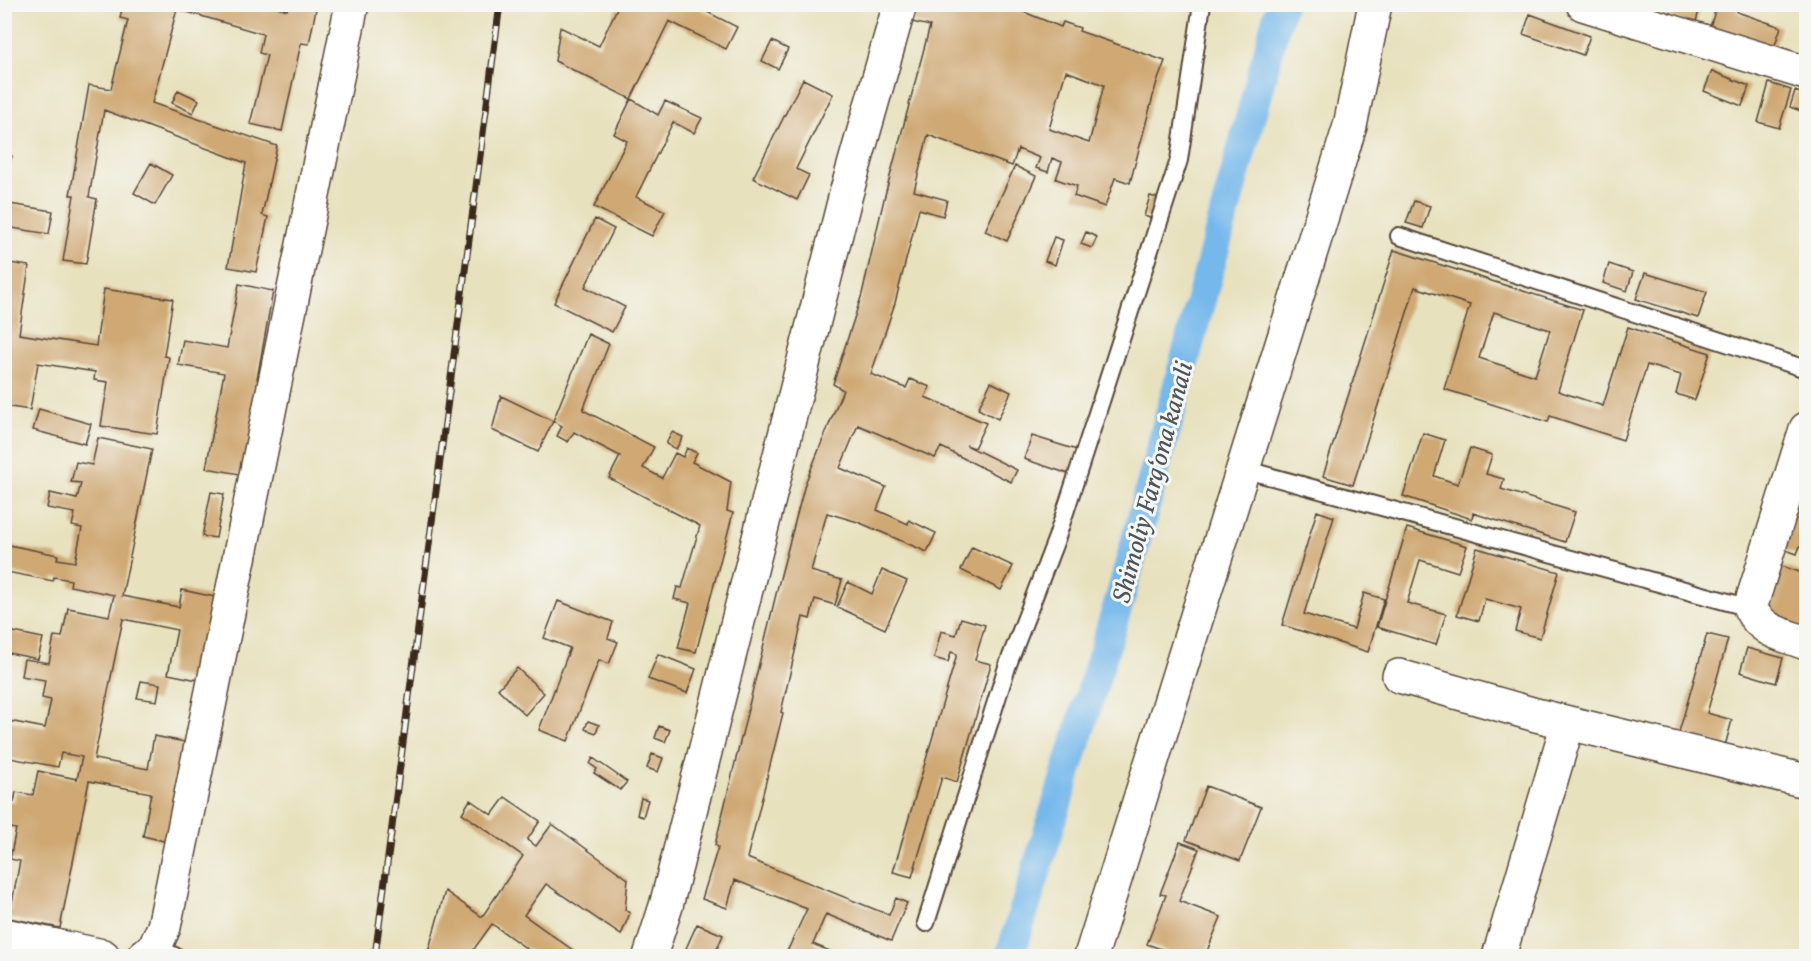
<svg xmlns="http://www.w3.org/2000/svg" width="1811" height="961" viewBox="0 0 1811 961" font-family="Vollkorn,serif">
	<rect width="100%" height="100%" fill="#f6f6f2"/>
	<filter id="ink" filterUnits="userSpaceOnUse"><feTurbulence type="fractalNoise" baseFrequency=".0167" numOctaves="2"/><feDisplacementMap in="SourceGraphic" scale="12" xChannelSelector="R" yChannelSelector="G"/><feConvolveMatrix kernelMatrix="1 2 1 2 8 2 1 2 1" color-interpolation-filters="sRGB"/></filter>
	<filter id="wash" filterUnits="userSpaceOnUse"><feTurbulence type="fractalNoise" baseFrequency=".008" numOctaves="4" result="noise"/><feDisplacementMap in="SourceGraphic" scale="24" xChannelSelector="R" yChannelSelector="G"/><feGaussianBlur stdDeviation="1.35" result="paint"/><feColorMatrix in="noise" values="0 0 0 0 0 0 0 0 0 0 0 0 0 0 0 0 0 1.4 0 .05"/><feComposite in="paint" operator="in"/></filter>
	<g filter="url(#wash)">
		<rect width="100%" height="100%" fill="#e8e1be"/>
		<g fill="none" stroke-linecap="round" stroke-linejoin="round">
			<!-- canal -->
			<path stroke="#75b8eb" stroke-width="30" d="M1010,956L1122,592L1281,4"/>
		</g>
		<g id="blocks">
			<!-- building -->
			<path fill="#cfa873" fill-rule="evenodd" d="M123,4H267L287,10L288,4H317L309,44L301,43L282,131L250,124L267,55L259,53L263,34L177,9L152,103L277,146L262,215L268,217L256,272L228,267L246,163L104,110L89,197L97,199L86,264L63,261L74,195H70L89,85L111,89L128,20L120,18Z
				M619,4H696L695,6L737,27L726,49L669,21L631,99L658,115L665,101L702,118L694,133L673,122L636,197L665,211L652,236L594,207L627,141L614,134L631,99L555,61L560,27L599,46Z
				M916,4H1006L1010,6L1011,4H1027L1024,12L1061,27L1063,22L1080,28L1079,31L1165,61L1156,85L1130,183L1115,178L1105,207L1074,196L1077,186L1056,179L1062,162L1052,158L1048,172L1036,168L1040,158L1018,149L1012,166L928,135L914,191L947,200L943,216L919,209L895,303L871,374L906,388L910,379L930,387L925,397L986,423L974,448L966,445L1017,470L1011,482L941,447L935,458L858,425L840,468L886,487L877,510L908,524L909,520L936,533L927,552L858,522L827,513L811,571L842,580L835,605L815,599L810,619L803,617L781,712L783,713L747,858L889,915L896,898L907,903L891,941L826,914L813,944L830,951L827,956H785L807,909L735,880L727,908L702,899L718,847L715,845L778,586L805,484L843,390L833,384L862,294L884,199L930,26L912,22ZM1066,71L1104,85L1089,143L1049,129Z
				M1653,4H1701L1695,25L1651,11Z
				M1717,5H1739L1737,12L1781,27L1773,51L1709,30Z
				M1530,14L1590,36L1583,55L1523,34Z
				M772,41L788,49L778,69L762,61Z
				M1712,71L1749,86L1742,106L1704,91Z
				M803,79L833,94L796,169L809,175L797,200L753,178Z
				M1769,83L1791,90L1779,128L1758,122Z
				M178,90L199,100L193,113L172,103Z
				M1795,91L1806,95V113L1790,107Z
				M4,154L12,156L5,176H4Z
				M151,163L172,175L155,205L134,193Z
				M1015,166L1036,176L1007,241L985,231Z
				M1150,196L1159,198L1153,219L1144,216Z
				M1414,201L1430,206L1423,228L1406,223Z
				M4,203L53,211L49,234L6,227L4,231Z
				M595,219L614,229L585,287L625,307L612,332L554,303Z
				M1086,232L1097,237L1092,248L1081,244Z
				M1054,237L1063,240L1055,265L1045,261Z
				M1394,250L1583,310L1558,391L1603,406L1628,327L1710,353L1695,400L1676,394L1681,375L1647,365L1623,440L1550,416L1548,422L1444,389L1470,305L1415,287L1353,485L1323,476ZM1494,312L1550,330L1535,376L1479,358Z
				M4,262L29,266L19,334L96,346L104,289L173,299L164,356L169,357L157,434L101,426L108,382L94,380L95,372L38,363L30,410L4,406Z
				M1609,264L1633,272L1627,291L1603,283Z
				M1645,273L1707,292L1698,318L1636,299Z
				M239,284L273,291L257,379L263,380L245,475L206,468L224,373L178,365L183,340L227,348Z
				M588,334L609,344L583,410L654,447L643,468L662,478L675,453L683,457L687,448L697,453L692,462L731,482L727,511L733,513L696,652L678,648L690,603L674,599L677,587L682,588L700,526L609,478L620,456L574,432L568,442L557,436L562,426L553,421Z
				M991,382L1011,392L998,419L978,409Z
				M501,396L553,421L538,452L492,430Z
				M39,409L91,424L85,444L33,430Z
				M672,432L683,437L676,449L666,444Z
				M1423,433L1445,440L1434,476L1458,484L1470,448L1492,455L1486,474L1504,479L1501,489L1575,512L1565,542L1473,513L1472,519L1403,496Z
				M1032,436L1080,451L1072,475L1024,459Z
				M98,438L152,449L122,596L179,607L182,590L215,597L198,680L168,674L177,630L123,619L94,759L148,769L154,736L190,743L168,842L143,836L151,793L89,781L60,928L9,918L20,861L10,859L16,829L4,827V800L14,802L16,792L33,795L38,771L77,779L82,757L61,753L58,767L4,757V720L45,728L51,700L42,698L45,680L21,676L24,659L49,663L54,636L62,637L68,608L109,616L114,595L70,586L71,580L54,577L53,581L7,572L4,579V544L58,555L57,559L75,562L82,528L72,526L75,513L47,508L50,493L77,499L81,483L71,482L76,462L92,465Z
				M1803,488L1806,489V548L1800,546L1797,554L1783,549Z
				M211,492L224,494L216,538L202,536Z
				M1317,511L1334,517L1304,614L1354,629L1364,593L1384,599L1368,652L1282,625Z
				M1407,528L1467,546L1458,572L1420,560L1407,603L1446,614L1436,645L1377,627Z
				M972,547L1013,566L1001,590L961,570Z
				M1477,548L1559,572L1540,638L1515,631L1521,609L1485,599L1479,621L1457,615Z
				M1778,565L1806,574V634L1761,619Z
				M882,570L907,581L885,629L837,607L848,582L872,594Z
				M558,601L613,622L608,638L618,642L609,664L599,660L568,741L539,730L570,648L544,638Z
				M961,618L985,625L975,660L991,664L957,782L942,777L912,877L893,872L957,654L951,652L948,662L934,658L941,631L956,635Z
				M4,630L43,638L38,659L4,652Z
				M1707,634L1728,639L1707,713L1732,720L1725,746L1679,732Z
				M1747,648L1783,658L1776,683L1740,672Z
				M658,654L696,669L687,693L648,679Z
				M517,668L544,693L525,715L498,689Z
				M141,681L160,684L157,701L137,698Z
				M588,721L599,725L596,733L585,729Z
				M659,726L670,730L665,742L655,738Z
				M652,754L663,758L658,772L647,768Z
				M593,758L627,782L620,790L594,773L597,769L590,764Z
				M1206,786L1261,807L1240,861L1186,840Z
				M505,797L540,821L527,840L536,846L552,824L628,879L625,910L630,913L621,935L546,884L524,915L581,956H537L492,924L469,956H427L445,891L482,917L523,856L462,813L470,800L492,815Z
				M641,798L648,800L643,817L637,815Z
				M1180,842L1199,849L1179,901L1221,917L1205,956H1180L1147,944L1166,895L1160,894Z
				M697,924L723,935L714,956L683,955Z"/>
		</g>
	</g>
	<g filter="url(#ink)">
		<use href="#blocks" fill-opacity="0" stroke="#554536" stroke-width="1.5"/>
		<g fill="none" stroke-linecap="round" stroke-linejoin="round">
			<defs>
				<path id="lane" d="M1399,236L1806,369
					M1243,469L1750,608
					M926,923L1007,667L1057,537L1179,160L1202,4
					M155,947L175,956"/>
				<path id="street" d="M1583,4L1806,73
					M1806,429L1750,608C1762,632 1782,634 1806,643
					M1399,676L1536,715L1806,781
					M4,935L103,956
					M144,956L155,947L164,927L352,4
					M650,956L666,906L846,194L900,4
					M1499,956L1568,723"/>
				<path id="secondary" d="M1091,956L1350,126L1375,4"/>
			</defs>
			<!-- lane casing -->
			<use href="#lane" stroke="#554536" stroke-width="20"/>
			<!-- street casing -->
			<use href="#street" stroke="#554536" stroke-width="36"/>
			<!-- secondary casing -->
			<use href="#secondary" stroke="#554536" stroke-width="36"/>
			<!-- lane -->
			<use href="#lane" stroke="#fff" stroke-width="16"/>
			<!-- street -->
			<use href="#street" stroke="#fff" stroke-width="33"/>
			<!-- secondary -->
			<use href="#secondary" stroke="#fff" stroke-width="33"/>
			<defs>
				<path id="rail" d="M375,956L500,4"/>
			</defs>
			<!-- rail casing -->
			<use href="#rail" stroke="#3b2a1e" stroke-width="7"/>
			<!-- rail -->
			<use href="#rail" stroke="#f6f6f2" stroke-width="4.5" stroke-dasharray="14" stroke-linecap="butt"/>
		</g>
	</g>
	<g text-anchor="middle" stroke-width="6" stroke-linejoin="round" paint-order="stroke">
		<!-- water labels -->
		<g font-size="26" font-style="italic" fill="#4c555c" stroke="#f6f6f2">
			<text transform="translate(1152 482) rotate(-75)" y="9">Shimoliy Fargʻona kanali</text>
		</g>
	</g>
	<!-- margin -->
	<rect width="1811" height="961" fill="none" stroke="#f6f6f2" stroke-width="24"/>
</svg>
